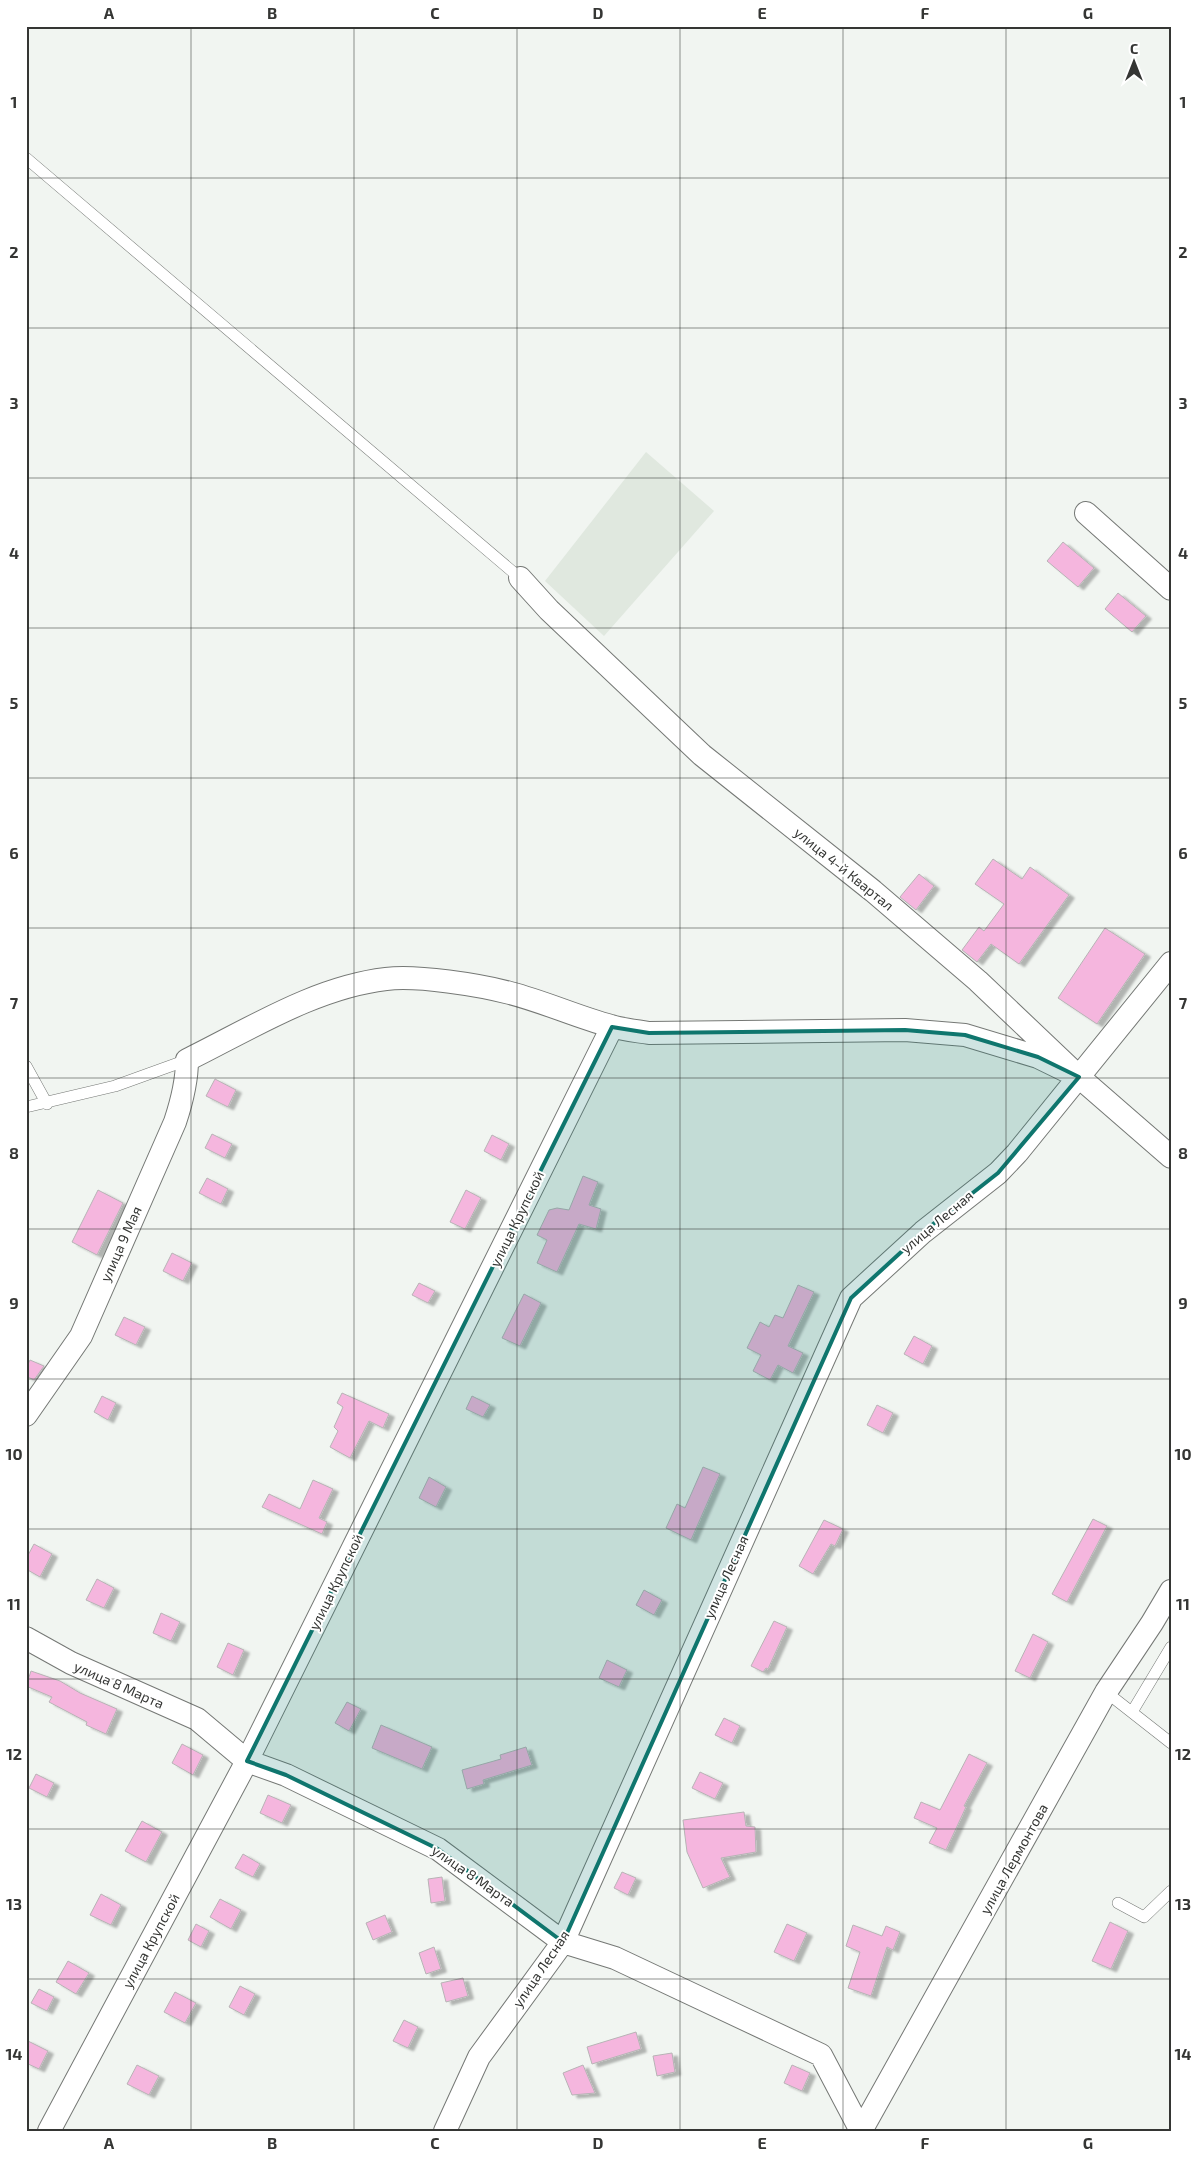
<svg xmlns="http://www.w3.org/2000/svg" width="1197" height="2157" viewBox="0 0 1197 2157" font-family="'Exo 2',sans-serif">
	<defs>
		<filter id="shadow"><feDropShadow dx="5.5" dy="3" stdDeviation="1" flood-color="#0004"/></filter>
	</defs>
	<rect width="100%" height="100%" fill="#f1f5f1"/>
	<!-- built -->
	<path fill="#e0e8df" d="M646,452L714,511L604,636L545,581Z"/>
	<!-- building -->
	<path fill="#f5b6de" stroke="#b7b3b5" filter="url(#shadow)" d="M1063,542L1094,568L1078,587L1047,561Z
		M1118,593L1146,616L1132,632L1105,609Z
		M993,859L1022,879L1030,867L1069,895L1019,964L991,944L977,962L962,950L979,927L984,931L1004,904L975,884Z
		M919,874L934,886L916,910L900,897Z
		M1105,928L1145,954L1097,1024L1058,998Z
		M215,1079L236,1090L228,1107L206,1096Z
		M212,1134L232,1144L225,1158L205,1148Z
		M492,1135L509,1144L501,1160L484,1151Z
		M583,1176L598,1182L589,1205L601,1209L596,1229L579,1224L557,1272L537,1263L547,1240L537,1235L549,1210L557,1208L569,1210Z
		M207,1178L228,1189L221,1204L199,1193Z
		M98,1190L123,1203L97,1255L72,1242Z
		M466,1190L481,1198L465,1229L450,1222Z
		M172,1253L192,1263L183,1281L163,1271Z
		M419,1283L435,1291L428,1303L412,1295Z
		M798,1285L814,1292L788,1346L803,1353L793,1373L778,1365L770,1380L753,1371L761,1355L747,1348L760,1322L769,1327L775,1315L783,1318Z
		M524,1294L541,1303L520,1346L502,1338Z
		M124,1317L145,1327L136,1345L115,1335Z
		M914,1336L932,1346L923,1364L904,1354Z
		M30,1360L44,1366L34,1380L26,1376V1368Z
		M342,1393L389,1414L383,1428L369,1421L350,1458L330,1447L338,1431L334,1427L343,1407L337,1403Z
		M102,1396L116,1403L108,1420L94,1412Z
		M472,1396L490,1405L483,1417L466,1409Z
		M877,1405L893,1413L883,1433L867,1425Z
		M703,1467L720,1474L691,1540L666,1528L677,1504L685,1508Z
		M429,1477L446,1487L436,1507L419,1498Z
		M313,1480L333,1489L319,1518L327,1522L322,1534L262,1507L269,1494L300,1509Z
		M1093,1519L1107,1526L1067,1602L1052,1594Z
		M824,1520L843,1529L835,1546L831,1544L813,1574L799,1566Z
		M34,1544L52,1554L40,1577L26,1569V1559Z
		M97,1579L114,1588L104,1608L86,1600Z
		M644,1590L662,1600L654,1615L636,1605Z
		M161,1613L180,1622L171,1641L153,1633Z
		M774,1621L787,1627L768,1669L766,1668L763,1672L751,1666Z
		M1033,1634L1048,1642L1030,1678L1015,1671Z
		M228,1643L244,1650L233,1675L217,1667Z
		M607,1660L627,1670L619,1687L599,1678Z
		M31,1671L60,1681L80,1693L117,1709L106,1734L86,1725L87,1722L49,1702L52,1697L26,1686Z
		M347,1702L361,1709L349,1731L335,1723Z
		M724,1718L740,1726L732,1743L715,1735Z
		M381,1725L432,1747L422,1769L372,1748Z
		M182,1744L203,1755L193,1775L172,1763Z
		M526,1747L532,1765L483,1780L484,1784L467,1789L462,1770L501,1759L500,1755Z
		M969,1754L987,1763L964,1806L966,1807L946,1850L929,1843L937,1828L914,1818L921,1802L940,1810Z
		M700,1772L723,1783L715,1799L692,1788Z
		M36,1774L54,1783L47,1797L29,1788Z
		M268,1795L291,1805L282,1823L260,1813Z
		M744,1812L746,1826L755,1827L756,1852L721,1858L730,1877L703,1888L687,1852L683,1820Z
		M142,1821L162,1832L146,1862L125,1851Z
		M243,1854L260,1864L253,1877L235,1868Z
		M622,1872L636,1878L628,1895L614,1888Z
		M442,1877L445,1901L431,1903L428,1879Z
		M101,1894L121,1905L111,1925L90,1915Z
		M220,1899L241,1910L231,1929L210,1917Z
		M385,1915L392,1932L373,1940L366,1923Z
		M1110,1922L1128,1931L1111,1969L1092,1961Z
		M196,1924L209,1931L201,1947L188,1940Z
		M787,1924L807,1933L794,1961L774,1952Z
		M853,1925L882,1936L886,1926L900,1932L893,1950L887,1947L871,1996L848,1988L860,1952L846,1946Z
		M434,1947L441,1969L426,1974L419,1953Z
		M68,1961L89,1973L76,1994L56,1982Z
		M463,1978L468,1996L446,2002L441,1983Z
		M240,1986L255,1994L244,2015L229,2007Z
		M39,1989L54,1997L47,2011L31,2003Z
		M175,1992L196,2003L185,2023L164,2012Z
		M404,2020L418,2027L408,2048L393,2041Z
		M636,2032L641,2049L592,2064L587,2047Z
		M26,2040L48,2051L39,2069L26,2063Z
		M672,2053L675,2072L657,2076L653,2056Z
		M137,2065L159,2076L149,2095L127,2084Z
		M583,2065L595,2093L572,2095L563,2073Z
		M792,2065L810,2073L802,2091L784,2083Z"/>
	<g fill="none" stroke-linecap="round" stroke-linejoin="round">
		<defs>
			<path id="service" d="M26,158L520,578
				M26,1066L47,1104
				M26,1107L115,1086L187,1060
				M1106,1692L1171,1743
				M1132,1712L1171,1647
				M1118,1903L1144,1917L1171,1891"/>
			<path id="minor" d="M1086,513L1171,589
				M520,578L549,610L702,755L873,891L978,981L1079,1077L1171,1157
				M26,1415L81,1336L175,1122C182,1101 187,1082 187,1060C250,1029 316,987 386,979C417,975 480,985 510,993C545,1002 577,1017 611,1026C624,1030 637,1031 649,1033L905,1030L965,1035L1038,1057L1079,1077
				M26,1638L71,1663L197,1719L247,1761L286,1775L438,1849L563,1942L615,1958L821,2055L861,2131
				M49,2131L247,1761L612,1027
				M445,2131L479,2057L563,1942L851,1298L923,1232L998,1173L1017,1153L1171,963
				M861,2131L1106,1692L1152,1623L1171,1591"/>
		</defs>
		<!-- service casing -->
		<use href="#service" stroke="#757875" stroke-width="12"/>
		<!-- minor casing -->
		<use href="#minor" stroke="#757875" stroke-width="24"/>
		<!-- service -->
		<use href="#service" stroke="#fff" stroke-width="11"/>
		<!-- minor -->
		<use href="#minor" stroke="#fff" stroke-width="22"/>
	</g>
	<!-- marked area -->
	<path fill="#0f766e" fill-opacity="0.2" stroke="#0f766e" stroke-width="4" stroke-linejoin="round" d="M612,1027L649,1033L905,1030L965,1035L1038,1057L1079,1077L998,1173L923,1232L851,1298L563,1942L438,1849L286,1775L247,1761Z"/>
	<!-- grid -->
	<path fill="none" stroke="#353634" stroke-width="1" stroke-opacity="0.55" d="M191,26V2131M354,26V2131M517,26V2131M680,26V2131M843,26V2131M1006,26V2131M26,178H1171M26,328H1171M26,478H1171M26,628H1171M26,778H1171M26,928H1171M26,1078H1171M26,1229H1171M26,1379H1171M26,1529H1171M26,1679H1171M26,1829H1171M26,1979H1171"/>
	<g text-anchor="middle" stroke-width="4" stroke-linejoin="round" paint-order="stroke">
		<!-- street labels -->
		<g font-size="14" fill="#353634" stroke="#fff">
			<text transform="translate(844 869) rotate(39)" y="5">улица 4-й Квартал</text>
			<text transform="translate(517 1219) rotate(-64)" y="5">улица Крупской</text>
			<text transform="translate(937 1222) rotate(-40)" y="5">улица Лесная</text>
			<text transform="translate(121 1244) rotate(-66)" y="5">улица 9 Мая</text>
			<text transform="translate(726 1577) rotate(-66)" y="5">улица Лесная</text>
			<text transform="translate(336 1582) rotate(-64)" y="5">улица Крупской</text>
			<text transform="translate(119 1685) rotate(24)" y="5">улица 8 Марта</text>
			<text transform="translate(1014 1859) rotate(-61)" y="5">улица Лермонтова</text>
			<text transform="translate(473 1876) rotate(35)" y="5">улица 8 Марта</text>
			<text transform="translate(151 1941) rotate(-62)" y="5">улица Крупской</text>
			<text transform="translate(541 1969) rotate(-56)" y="5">улица Лесная</text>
		</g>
	</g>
	<!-- border -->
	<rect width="1197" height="2157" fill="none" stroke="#ffffff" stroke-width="55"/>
	<!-- north arrow -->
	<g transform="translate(1134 62)" stroke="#ffffff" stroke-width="4" paint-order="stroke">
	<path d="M0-4L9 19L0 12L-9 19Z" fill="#353634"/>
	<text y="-8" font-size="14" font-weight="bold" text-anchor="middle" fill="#353634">С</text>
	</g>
	<rect x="28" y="28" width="1142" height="2102" fill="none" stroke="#353634" stroke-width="2"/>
	<g font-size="16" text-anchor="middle" font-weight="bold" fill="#353634">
		<text x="109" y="19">A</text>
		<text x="272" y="19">B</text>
		<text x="435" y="19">C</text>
		<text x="598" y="19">D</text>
		<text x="762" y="19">E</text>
		<text x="925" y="19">F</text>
		<text x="1088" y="19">G</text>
		<text x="14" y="108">1</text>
		<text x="1183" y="108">1</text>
		<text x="14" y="258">2</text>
		<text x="1183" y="258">2</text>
		<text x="14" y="409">3</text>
		<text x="1183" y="409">3</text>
		<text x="14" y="559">4</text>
		<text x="1183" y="559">4</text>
		<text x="14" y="709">5</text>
		<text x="1183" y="709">5</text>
		<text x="14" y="859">6</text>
		<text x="1183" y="859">6</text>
		<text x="14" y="1009">7</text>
		<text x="1183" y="1009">7</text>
		<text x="14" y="1159">8</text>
		<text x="1183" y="1159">8</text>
		<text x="14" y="1309">9</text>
		<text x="1183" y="1309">9</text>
		<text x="14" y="1460">10</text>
		<text x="1183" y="1460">10</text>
		<text x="14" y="1610">11</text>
		<text x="1183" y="1610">11</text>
		<text x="14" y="1760">12</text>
		<text x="1183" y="1760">12</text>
		<text x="14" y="1910">13</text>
		<text x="1183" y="1910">13</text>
		<text x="14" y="2060">14</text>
		<text x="1183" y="2060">14</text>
		<text x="109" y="2149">A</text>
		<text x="272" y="2149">B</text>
		<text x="435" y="2149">C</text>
		<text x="598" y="2149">D</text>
		<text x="762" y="2149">E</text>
		<text x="925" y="2149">F</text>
		<text x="1088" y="2149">G</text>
	</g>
</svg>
